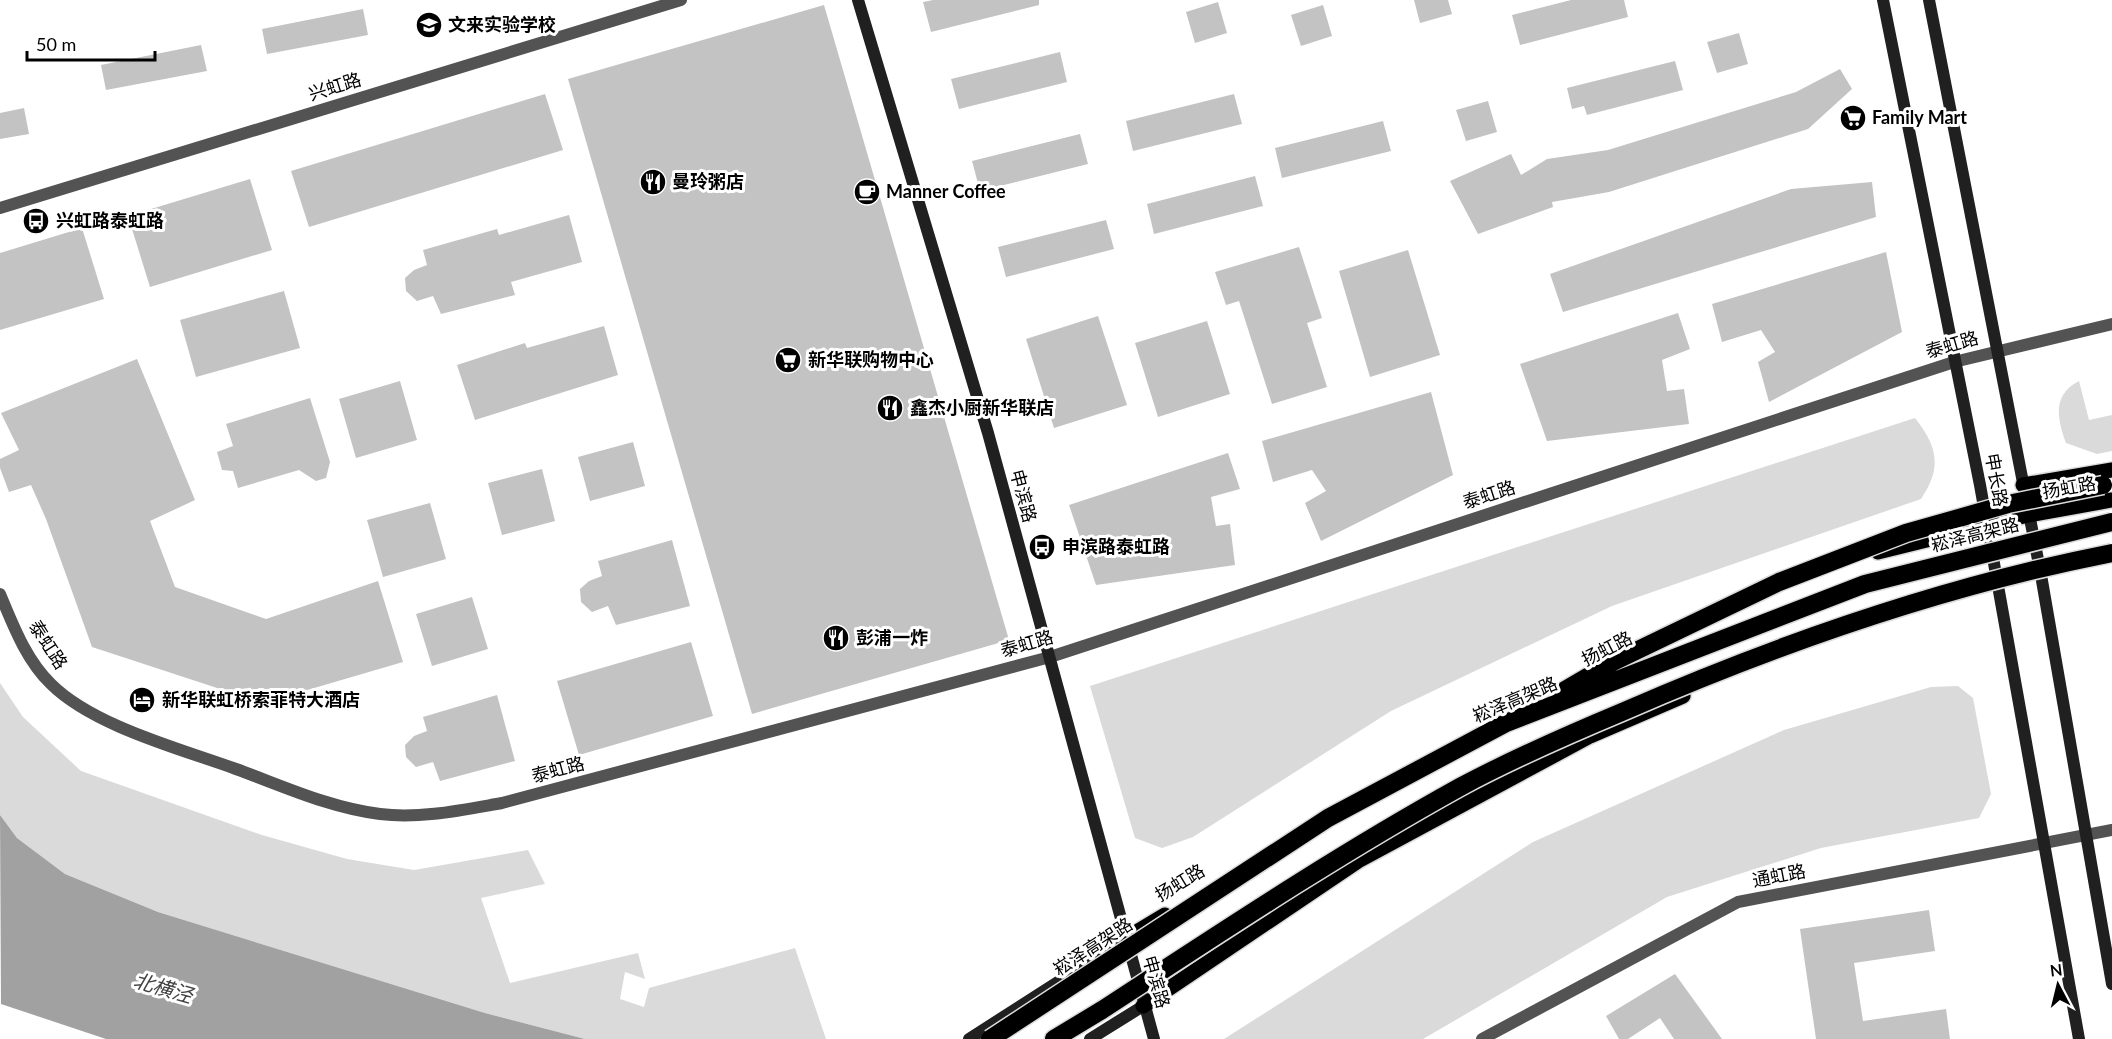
<svg xmlns="http://www.w3.org/2000/svg" width="2112" height="1039" viewBox="0 0 2112 1039" font-family="Lato,'Noto Sans SC',sans-serif">
	<rect width="100%" height="100%" fill="#fff"/>
	<!-- green -->
	<path fill="#dadada" d="M2079,381L2089,420L2112,415V451L2097,454L2066,443C2057,418 2052,395 2079,381Z
		M1915,418C1938,447 1942,468 1921,499L1612,606L1391,711L1193,837L1162,848L1135,838L1090,686Z
		M0,683L23,717L81,771L262,835L347,859L414,870L528,850L545,884L481,898L510,983L638,953L645,979L625,972L620,999L644,1007L649,988L795,948L826,1039H585L485,1013L158,912L65,874L17,838L0,815Z
		M1958,686L1973,698L1991,794L1979,818L1821,848L1667,897L1423,1039H1224L1533,842L1784,730L1931,687Z"/>
	<!-- water -->
	<path fill="#a1a1a1" d="M0,815L17,838L65,874L158,912L485,1013L585,1039H106L1,1004Z"/>
	<!-- building -->
	<path fill="#c3c3c3" d="M933,0H1039V5L931,32L923,2Z
		M1414,0H1448L1452,14L1420,23Z
		M1571,0H1624L1628,17L1520,45L1512,15Z
		M1218,2L1227,33L1195,43L1186,12Z
		M824,5L1009,640L752,714L568,79Z
		M1323,5L1332,36L1301,46L1291,15Z
		M363,9L368,35L267,54L262,29Z
		M1739,33L1748,64L1717,73L1707,42Z
		M201,45L207,71L106,90L101,65Z
		M1060,52L1067,82L959,109L951,79Z
		M1675,61L1683,90L1587,115L1584,106L1572,109L1567,88Z
		M1840,69L1852,89L1808,129L1609,192L1552,202L1553,207L1478,234L1450,181L1511,154L1521,175L1547,159L1608,150L1796,92Z
		M545,94L563,150L309,227L291,171Z
		M1234,94L1242,124L1133,151L1126,121Z
		M1488,101L1497,132L1466,141L1456,110Z
		M24,108L29,134L0,139V113Z
		M1383,121L1391,151L1282,178L1275,148Z
		M1080,134L1088,164L980,191L972,161Z
		M1255,176L1263,206L1154,234L1147,204Z
		M250,179L272,250L150,287L128,216Z
		M1872,182L1876,217L1563,312L1550,274L1791,189Z
		M569,215L582,262L511,282L515,295L441,314L433,296L417,301L406,291L405,278L414,270L427,265L423,250L497,229L499,235Z
		M1106,220L1114,249L1006,277L998,247Z
		M82,228L104,299L0,330V253Z
		M1299,247L1322,318L1307,323L1327,387L1272,404L1239,301L1226,305L1215,272Z
		M1408,250L1440,355L1370,377L1339,271Z
		M1886,252L1902,332L1769,402L1758,362L1775,352L1761,330L1722,342L1712,304Z
		M284,291L300,348L196,377L180,320Z
		M1678,313L1690,349L1662,360L1667,391L1684,389L1689,424L1547,441L1520,364Z
		M1098,316L1127,405L1054,428L1026,339Z
		M1207,321L1230,394L1158,417L1135,343Z
		M604,326L618,375L475,420L457,365L525,343L527,348Z
		M137,359L195,500L150,521L175,587L266,619L378,581L403,662L263,703L92,647L46,519L31,485L9,492L0,468V459L19,450L1,413Z
		M400,381L417,440L356,458L339,399Z
		M1431,392L1453,475L1321,541L1305,503L1326,491L1312,470L1273,482L1262,441Z
		M310,398L330,462L326,478L316,481L299,470L238,488L233,471L222,470L217,452L233,446L226,424Z
		M633,442L645,486L590,501L578,457Z
		M1228,453L1240,489L1211,497L1216,526L1230,524L1235,565L1096,585L1069,505Z
		M542,469L555,521L502,535L488,483Z
		M430,503L446,559L383,577L367,520Z
		M672,540L690,606L616,625L608,606L592,612L581,602L580,589L589,581L602,576L598,561Z
		M472,597L488,649L432,666L416,614Z
		M691,642L713,716L579,755L557,681Z
		M497,695L515,761L440,781L433,762L416,767L406,757L405,745L414,736L427,731L423,717Z
		M1929,910L1935,951L1854,963L1863,1021L1946,1009L1950,1039H1816L1800,929Z
		M1675,974L1722,1039H1674L1660,1018L1628,1039H1619L1606,1016Z"/>
	<g fill="none" stroke-linecap="round" stroke-linejoin="round">
		<defs>
			<path id="primary" d="M2023,485L2112,470
				M1878,552L2028,515L2112,500
				M1125,939L1165,915
				M1143,1006L1358,861L1590,736L1683,696"/>
			<path id="highway" d="M1054,1039L1102,1010"/>
		</defs>
		<!-- primary casing -->
		<use href="#primary" stroke="#dbdbdb" stroke-width="18"/>
		<!-- highway casing -->
		<use href="#highway" stroke="#dbdbdb" stroke-width="21"/>
		<!-- street -->
		<path stroke="#535353" stroke-width="12" d="M0,208L681,0
			M0,594C13,625 26,660 51,684C93,726 181,749 236,769C283,786 330,808 380,814C420,819 462,810 502,803L1050,657L1954,362L2112,324
			M1482,1039L1738,902L2112,830"/>
		<!-- secondary -->
		<path stroke="#202020" stroke-width="12" d="M858,0L988,433L1154,1039
			M1883,0L1980,485L2079,1039
			M1929,0L2041,575L2112,984
			M969,1039L1125,939
			M1090,1039L1143,1006"/>
		<!-- primary -->
		<use href="#primary" stroke="#000" stroke-width="15"/>
		<!-- highway -->
		<use href="#highway" stroke="#000" stroke-width="18"/>
		<defs>
			<path id="highway-bridge" d="M1560,693L1613,662L1779,582L1906,533L2008,504L2103,485
				M1102,1010C1220,933 1337,855 1460,787C1512,759 1567,735 1622,712C1780,643 1944,586 2112,553
				M990,1039L1328,818L1506,723L1865,584L2112,522"/>
		</defs>
		<!-- highway-bridge casing -->
		<use href="#highway-bridge" stroke="#dbdbdb" stroke-width="21" stroke-linecap="butt"/>
		<!-- highway-bridge -->
		<use href="#highway-bridge" stroke="#000" stroke-width="18"/>
	</g>
	<!-- icons -->
	<defs>
		<symbol id="school-disc" viewBox="-11 -11 22 22"><circle r="9.5" fill="#000" stroke="#fff"/><path d="M0-5L7-2L0 1L-7-2ZM-4 1L0 2.5L4 1V4Q0 6-4 4Z" fill="#fff"/></symbol>
		<symbol id="supermarket-disc" viewBox="-11 -11 22 22"><circle r="9.5" fill="#000" stroke="#fff"/><path d="M-6-5.5h2.5l.6 2H6L4.5 2H-2.5L-4.4-4H-6ZM-1.5 3.2a1.3 1.3 0 1 0 .1 0ZM3 3.2a1.3 1.3 0 1 0 .1 0Z" fill="#fff"/></symbol>
		<symbol id="restaurant-disc" viewBox="-11 -11 22 22"><circle r="9.5" fill="#000" stroke="#fff"/><path d="M-5-6h1v4h1v-4h1v4h1v-4h1v5L-1.5 .5V6h-2V.5L-5-1ZM5-6V6H3V1.5H1.5Q1.5-4 5-6Z" fill="#fff"/></symbol>
		<symbol id="cafe-disc" viewBox="-11 -11 22 22"><circle r="9.5" fill="#000" stroke="#fff"/><path d="M-5.5-4.5H6V0H3Q3 3.5 0 3.5H-2.5Q-5.5 3.5-5.5 0ZM3-3.2v2h1.7v-2ZM-6 4.5H4V6H-6Z" fill="#fff"/></symbol>
		<symbol id="bus-disc" viewBox="-11 -11 22 22"><circle r="9.5" fill="#000" stroke="#fff"/><path d="M-5-6H5V4H4V6H2V4H-2V6H-4V4H-5ZM-3.5-4V0h7V-4ZM-3.5 1.2v1.5H-2V1.2ZM2 1.2v1.5H3.5V1.2Z" fill="#fff"/></symbol>
		<symbol id="hotel-disc" viewBox="-11 -11 22 22"><circle r="9.5" fill="#000" stroke="#fff"/><path d="M-6-4.5h1.5V1H6V5H4.5V3h-9V5H-6ZM-4 0a1.8 1.8 0 1 1 3.6 0ZM.5 0V-2.5h3Q6-2.5 6 0Z" fill="#fff"/></symbol>
	</defs>
	<g fill-rule="evenodd">
		<use href="#school-disc" x="414" y="10" width="30" height="30"/>
		<use href="#supermarket-disc" x="1838" y="103" width="30" height="30"/>
		<use href="#restaurant-disc" x="638" y="167" width="30" height="30"/>
		<use href="#cafe-disc" x="852" y="177" width="30" height="30"/>
		<use href="#bus-disc" x="21" y="206" width="30" height="30"/>
		<use href="#supermarket-disc" x="773" y="345" width="30" height="30"/>
		<use href="#restaurant-disc" x="875" y="393" width="30" height="30"/>
		<use href="#bus-disc" x="1027" y="532" width="30" height="30"/>
		<use href="#restaurant-disc" x="821" y="623" width="30" height="30"/>
		<use href="#hotel-disc" x="127" y="685" width="30" height="30"/>
	</g>
	<g text-anchor="middle" stroke-width="6" stroke-linejoin="round" paint-order="stroke">
		<!-- poi labels -->
		<g font-size="18" font-weight="bold" fill="#000" stroke="#fff" text-anchor="start">
			<text x="448" y="31">文来实验学校</text>
			<text x="1872" y="124">Family Mart</text>
			<text x="672" y="188">曼玲粥店</text>
			<text x="886" y="198">Manner Coffee</text>
			<text x="56" y="227">兴虹路泰虹路</text>
			<text x="808" y="366">新华联购物中心</text>
			<text x="910" y="414">鑫杰小厨新华联店</text>
			<text x="1062" y="553">申滨路泰虹路</text>
			<text x="856" y="644">彭浦一炸</text>
			<text x="162" y="706">新华联虹桥索菲特大酒店</text>
		</g>
		<!-- street labels -->
		<g font-size="18" fill="#000" stroke="#fff">
			<text transform="translate(335 87) rotate(-17)" y="6">兴虹路</text>
			<text transform="translate(1952 345) rotate(-16)" y="6">泰虹路</text>
			<text transform="translate(1996 480) rotate(80)" y="6">申长路</text>
			<text transform="translate(2069 488) rotate(-10)" y="6">扬虹路</text>
			<text transform="translate(1489 495) rotate(-18)" y="6">泰虹路</text>
			<text transform="translate(1023 496) rotate(75)" y="6">申滨路</text>
			<text transform="translate(1975 535) rotate(-14)" y="6">崧泽高架路</text>
			<text transform="translate(1027 644) rotate(-16)" y="6">泰虹路</text>
			<text transform="translate(48 645) rotate(57)" y="6">泰虹路</text>
			<text transform="translate(1607 649) rotate(-27)" y="6">扬虹路</text>
			<text transform="translate(1515 700) rotate(-23)" y="6">崧泽高架路</text>
			<text transform="translate(558 770) rotate(-15)" y="6">泰虹路</text>
			<text transform="translate(1779 876) rotate(-11)" y="6">通虹路</text>
			<text transform="translate(1180 883) rotate(-31)" y="6">扬虹路</text>
			<text transform="translate(1093 947) rotate(-33)" y="6">崧泽高架路</text>
			<text transform="translate(1156 982) rotate(74)" y="6">申滨路</text>
		</g>
		<!-- water labels -->
		<g font-size="20" font-style="italic" fill="#424242" stroke="#fff">
			<text transform="translate(163 988) rotate(16)" y="7">北横泾</text>
		</g>
	</g>
	<!-- north arrow -->
	<g transform="translate(2058 985) rotate(353)" stroke="#ffffff" stroke-width="4.5" paint-order="stroke">
	<path d="M0-4.5L10 22L0 15L-10 22Z" fill="#000000"/>
	<text y="-9" font-size="16" font-weight="bold" text-anchor="middle" fill="#000000">N</text>
	</g>
	<!-- scale -->
	<path d="M27 51v9h128v-9" fill="none" stroke="#000000" stroke-width="3"/>
	<text x="36" y="51" font-size="18" fill="#000000" stroke="#ffffff" stroke-width="4.5" paint-order="stroke">50 m</text>
</svg>
